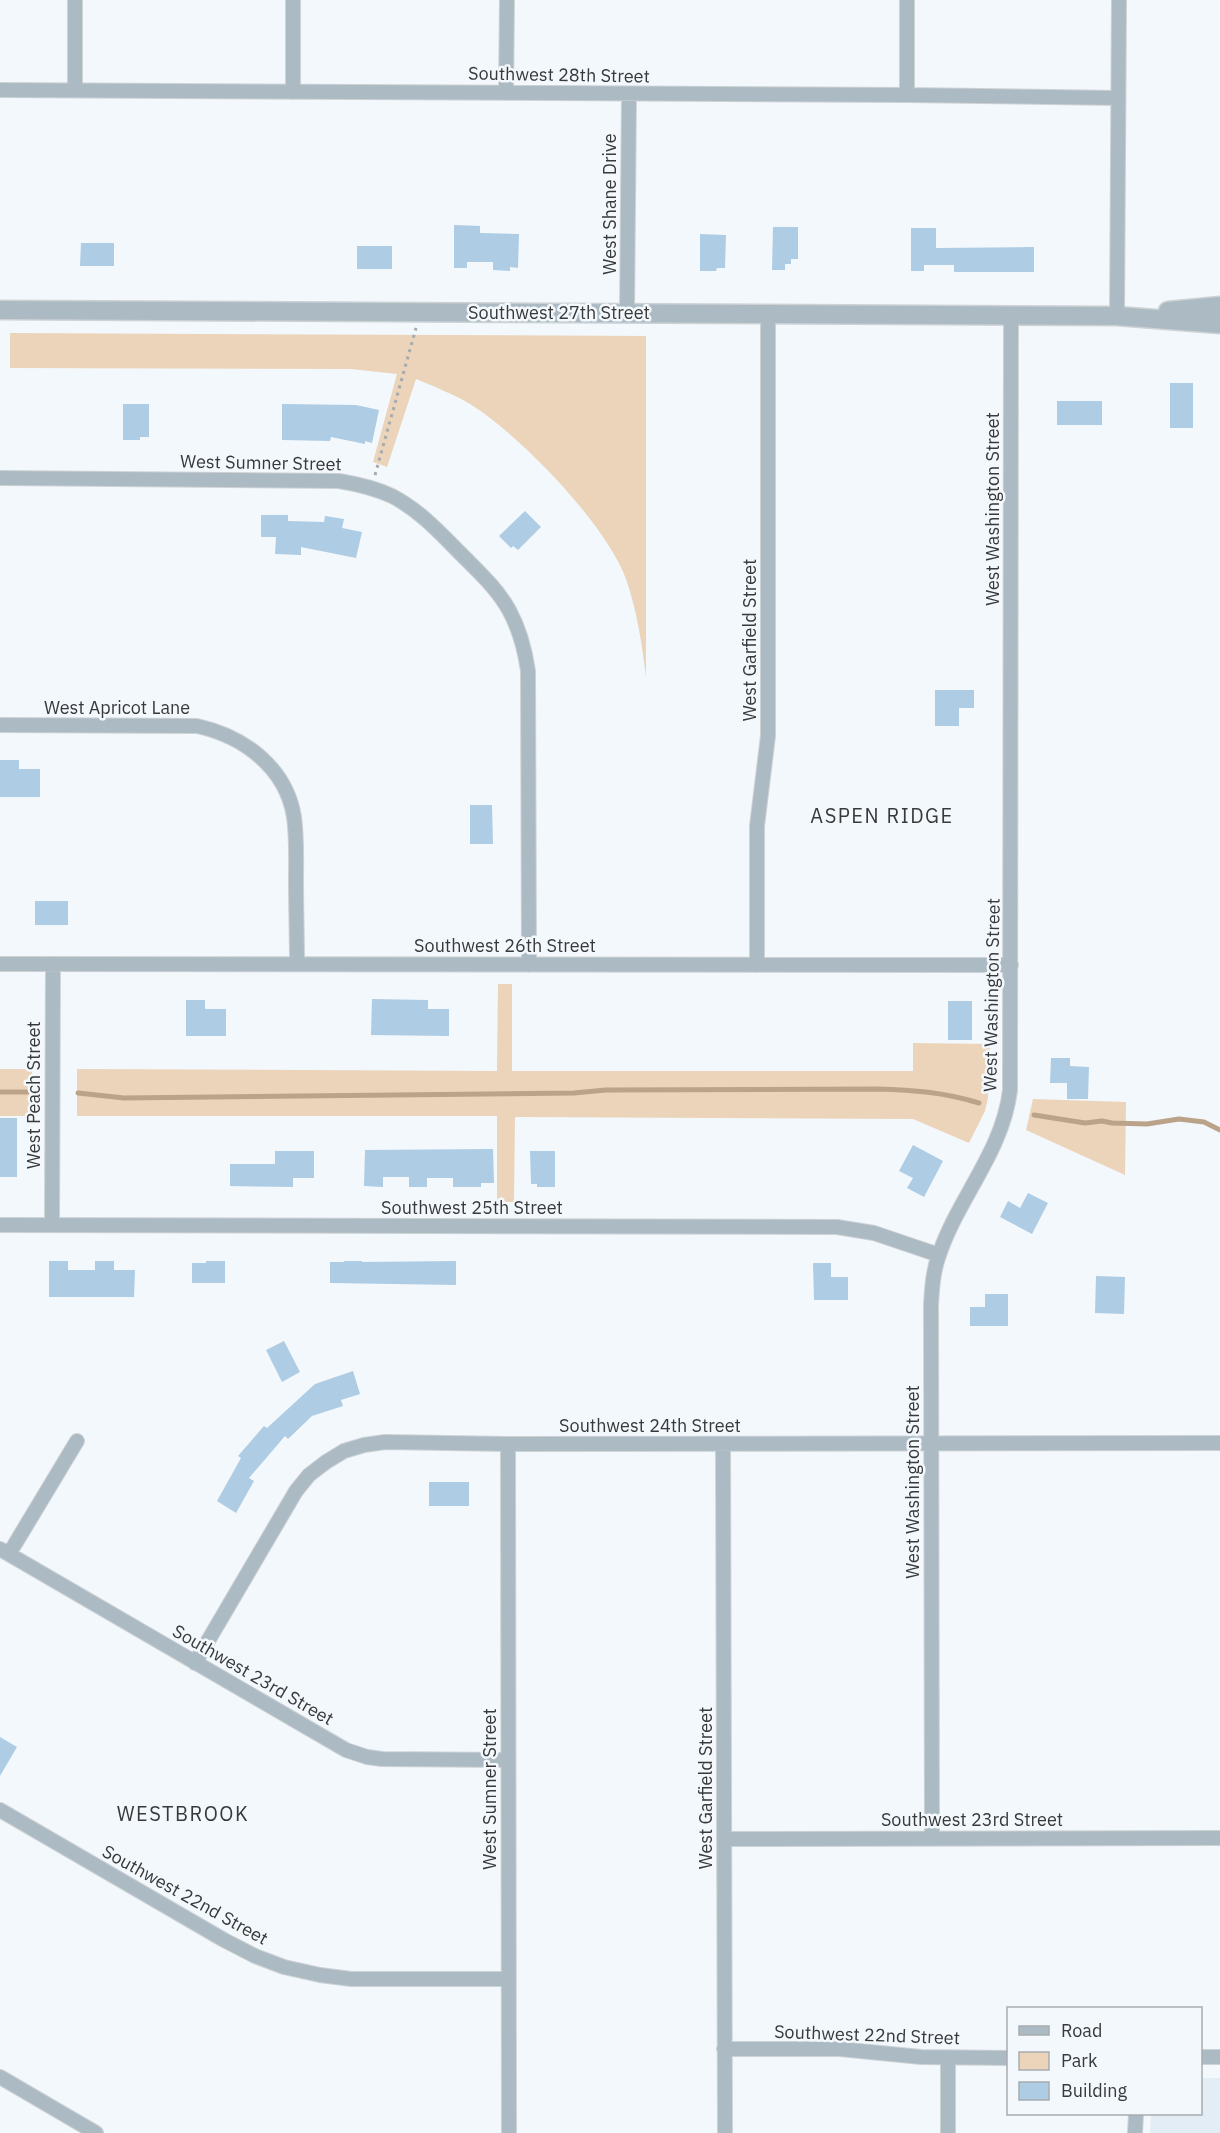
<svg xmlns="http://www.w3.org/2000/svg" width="1220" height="2133" viewBox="0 0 1220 2133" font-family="'IBM Plex Sans',sans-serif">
	<rect width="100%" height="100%" fill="#f3f8fc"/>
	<!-- built -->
	<path fill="#e2edf6" d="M1201,2078H1220V2133H1150L1151,2114H1200Z"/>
	<!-- green -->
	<path fill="#ebd4ba" d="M10,333L646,336V677C642,644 637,611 626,579C606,524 520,435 470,404C453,394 433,386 416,379L387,467L373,462L397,374L351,369L10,368Z
		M498,984H512V1071H913V1043L990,1044L988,1098L985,1111L969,1143L913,1119L515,1117L514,1202H497V1116H77V1069L497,1071Z
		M0,1069H32V1116H0Z
		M1033,1099L1126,1102L1125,1175L1026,1130Z"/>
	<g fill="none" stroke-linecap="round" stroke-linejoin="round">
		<!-- stream -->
		<path stroke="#bba389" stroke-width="5" d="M0,1092H27
			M78,1093L124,1098L574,1093L606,1090L877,1089C913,1090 943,1092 979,1103
			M1034,1115L1085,1123L1102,1121L1112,1123L1147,1124L1179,1119L1204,1122L1220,1130"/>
	</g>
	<!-- building -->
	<path fill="#aecce4" d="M454,225L480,226V233L519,234L518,268L510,267V271L493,270V262H467V268H454Z
		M773,227H798V259H791V264H785V270H772Z
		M911,228H936V248L1034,247V272H954V265H924V271H911Z
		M700,234L726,235L725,268H717L716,271H700Z
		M81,243H114V266H80Z
		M357,246H392V269H357Z
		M1170,383H1193V428H1170Z
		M1057,401H1102V425H1057Z
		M123,404H149V437H140V440H123Z
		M282,404L356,405L379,410L372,443L365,441V444L331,437L330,441L282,440Z
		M525,511L541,527L518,550L513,546L511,548L499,536Z
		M261,515H288V521L324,522L325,516L344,519L342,528L362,532L356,558L301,547V555L275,554L276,537H261Z
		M935,690H974V708H959V726H935Z
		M0,760H19V769H40V797H0Z
		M470,805H492L493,844H470Z
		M35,901H68V925H35Z
		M372,999L428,1000V1009H449V1036L371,1035Z
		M186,1000H205V1009H226V1036H186Z
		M948,1001H972V1040H948Z
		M1051,1058H1070V1066L1089,1067L1088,1099H1067V1083H1050Z
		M0,1118H17V1177H0Z
		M913,1145L943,1161L924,1197L907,1188L913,1178L899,1171Z
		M493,1149L494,1183H481V1187H453V1178H427V1187H409V1177H383V1187L364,1186L365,1150Z
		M275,1151H314V1178H293V1187L230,1186V1164H275Z
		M530,1151H555V1187H537V1184H531Z
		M1028,1193L1048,1203L1032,1234L1000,1217L1008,1201L1020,1208Z
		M49,1261H68V1270H95V1261H114V1270H135L134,1297H49Z
		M206,1261H225V1283H192V1263H206Z
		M344,1261H362V1262L456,1261V1285L330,1283V1262H344Z
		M813,1263H831V1277H848V1300H814Z
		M1096,1276L1125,1277L1124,1314L1095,1313Z
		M985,1294H1008V1326H970V1307H985Z
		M284,1341L300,1372L282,1382L266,1350Z
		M353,1371L360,1394L341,1400L343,1406L312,1416L288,1439L285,1436L249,1478L254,1481L236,1513L217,1501L241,1458L238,1456L264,1426L267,1428L315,1384Z
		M429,1482H469V1506H429Z
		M0,1737L17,1747L0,1776Z"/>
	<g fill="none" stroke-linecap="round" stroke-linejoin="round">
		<defs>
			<path id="minor" d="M293,0V92
				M907,0V95
				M0,90L907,95L1118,98
				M75,90V0
				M506,93L507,0
				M627,313L629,94
				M1117,316L1119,0
				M0,478L339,481C357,484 375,488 392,496C421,511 442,535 465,558C481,574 498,590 509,610C520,630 525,650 528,671L529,965
				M0,725L197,726C243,736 286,767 294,817C297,838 296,860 296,881C296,909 297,937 297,964
				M0,964L1011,965
				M757,965V826L768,736V314
				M0,1225L837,1227L874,1233L939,1255
				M52,1225L53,964
				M508,1444L509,2133
				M723,1444L725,2133
				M0,1549L346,1750L367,1757L382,1759L508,1760
				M9,1554L77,1441
				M195,1663L296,1491L309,1475L326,1462L344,1451L364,1445L385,1442L508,1444L1220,1443
				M0,1810L224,1940L255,1956L284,1967L320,1975L351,1979H509
				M932,1838L931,1305C932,1288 933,1271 939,1255C958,1198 1003,1151 1010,1090L1011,315
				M724,1839L1220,1838
				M724,2049H840L921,2057L1008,2058
				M1200,2057H1220
				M948,2058V2133
				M0,2077L96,2133
				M1135,2133L1136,2114"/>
			<path id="tertiary" d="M0,310L1117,316L1220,324
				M1168,311L1220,306"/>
		</defs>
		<!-- minor casing -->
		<use href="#minor" stroke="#cdd2d5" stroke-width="16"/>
		<!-- tertiary casing -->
		<use href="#tertiary" stroke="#cdd2d5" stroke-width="21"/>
		<!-- path -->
		<path stroke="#a6aaad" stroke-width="3" stroke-dasharray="3 4.5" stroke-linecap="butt" d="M375,475L416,328"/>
		<!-- minor -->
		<use href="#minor" stroke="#acbac4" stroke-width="14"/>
		<!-- tertiary -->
		<use href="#tertiary" stroke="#acbac4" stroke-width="18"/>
	</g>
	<g text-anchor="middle" stroke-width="5" stroke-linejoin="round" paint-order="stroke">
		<!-- street labels -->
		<g font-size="18" fill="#37393b" stroke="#f3f8fc">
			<text transform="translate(559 75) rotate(1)" y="6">Southwest 28th Street</text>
			<text transform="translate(610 204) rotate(-90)" y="6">West Shane Drive</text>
			<text x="559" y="319">Southwest 27th Street</text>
			<text transform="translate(261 463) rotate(1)" y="6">West Sumner Street</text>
			<text transform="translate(993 509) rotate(-90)" y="6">West Washington Street</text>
			<text transform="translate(750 640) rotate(-90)" y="6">West Garfield Street</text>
			<text x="117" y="714">West Apricot Lane</text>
			<text x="505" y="952">Southwest 26th Street</text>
			<text transform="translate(992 995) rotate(-89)" y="6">West Washington Street</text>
			<text transform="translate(34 1095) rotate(-90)" y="6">West Peach Street</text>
			<text x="472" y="1214">Southwest 25th Street</text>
			<text x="650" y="1432">Southwest 24th Street</text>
			<text transform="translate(913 1482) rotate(-90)" y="6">West Washington Street</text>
			<text transform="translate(253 1675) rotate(30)" y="6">Southwest 23rd Street</text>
			<text transform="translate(706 1788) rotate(-90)" y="6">West Garfield Street</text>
			<text transform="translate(490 1789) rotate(-90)" y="6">West Sumner Street</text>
			<text x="972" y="1826">Southwest 23rd Street</text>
			<text transform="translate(185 1895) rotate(29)" y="6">Southwest 22nd Street</text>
			<text transform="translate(867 2035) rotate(2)" y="6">Southwest 22nd Street</text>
		</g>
		<!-- neighbourhood labels -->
		<g font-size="20" letter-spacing="1.5" fill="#37393b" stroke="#f3f8fc">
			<text x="882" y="823">ASPEN RIDGE</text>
			<text x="183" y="1821">WESTBROOK</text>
		</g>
	</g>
	<!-- legend -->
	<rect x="1007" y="2007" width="195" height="108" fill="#f3f8fc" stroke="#a8acaf" stroke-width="1.5"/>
	<rect x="1019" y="2026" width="30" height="9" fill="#acbac4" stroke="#a8acaf" stroke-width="1.5"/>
	<text x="1061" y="2037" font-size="18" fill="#37393b">Road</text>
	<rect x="1019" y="2052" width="30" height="18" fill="#ebd4ba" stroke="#a8acaf" stroke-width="1.5"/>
	<text x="1061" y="2067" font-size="18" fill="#37393b">Park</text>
	<rect x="1019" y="2082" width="30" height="18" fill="#aecce4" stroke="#a8acaf" stroke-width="1.5"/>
	<text x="1061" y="2097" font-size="18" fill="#37393b">Building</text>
</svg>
